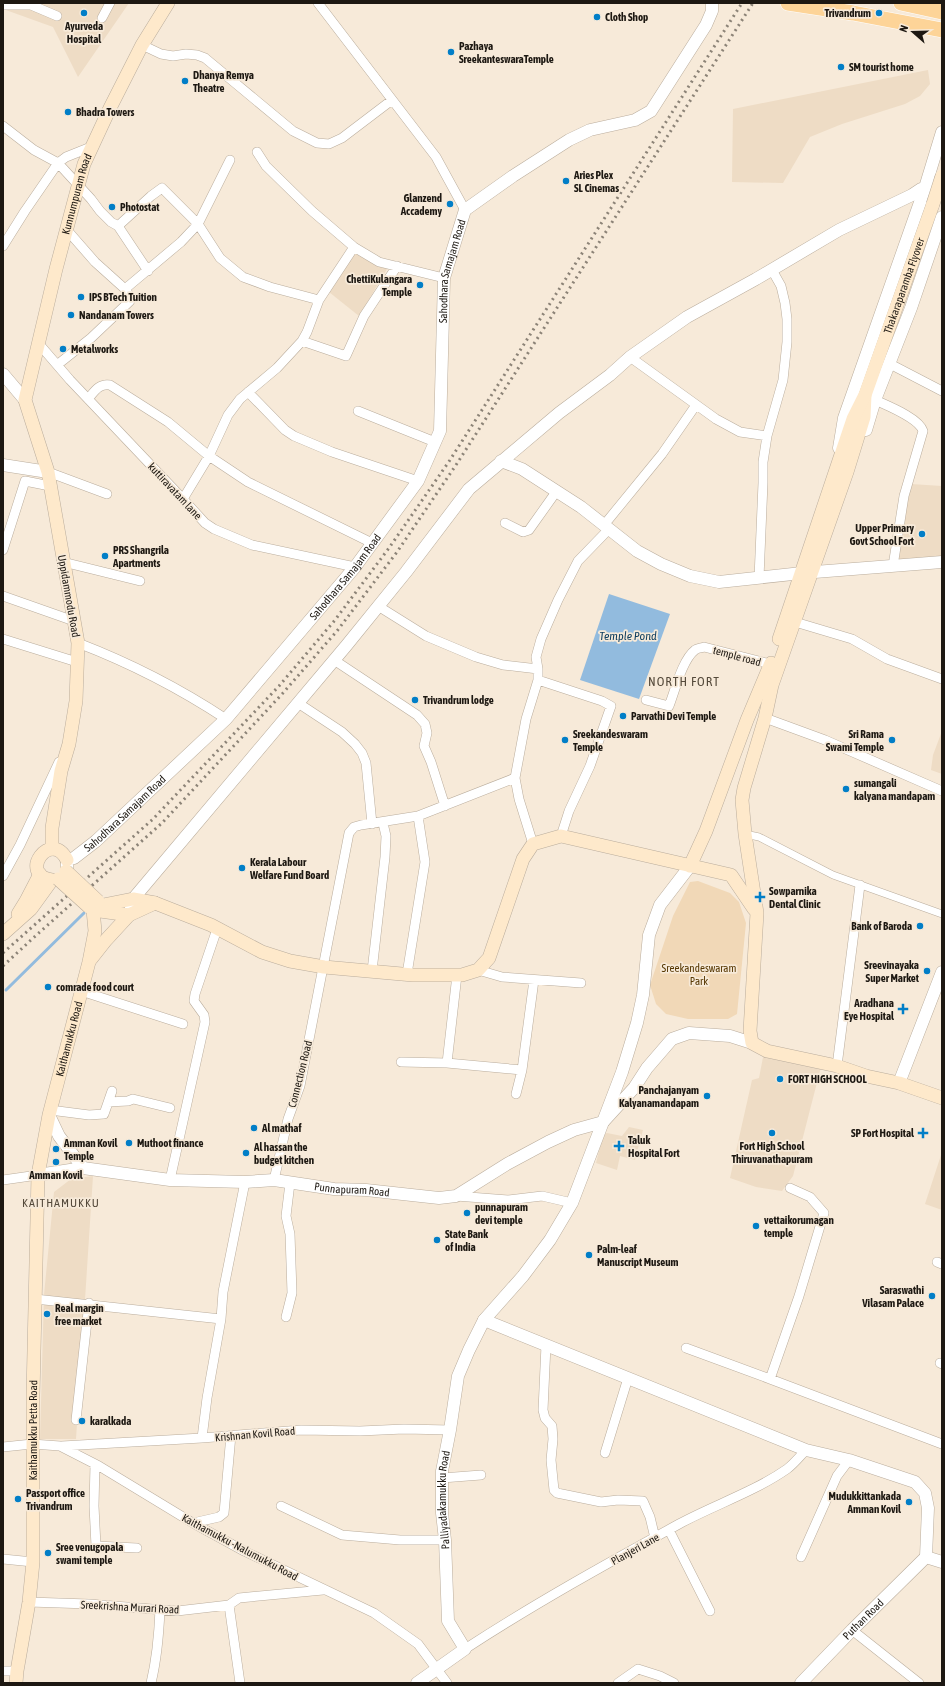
<svg xmlns="http://www.w3.org/2000/svg" width="945" height="1686" viewBox="0 0 945 1686" font-family="'Asap Condensed',sans-serif">
	<rect width="100%" height="100%" fill="#f7ead9"/>
	<!-- built -->
	<path fill="#eedcc5" d="M3,3H129L78,77L53,27L3,9Z
		M928,70L930,84L920,96L905,104L842,124L810,137L783,183L732,182L733,109Z
		M355,250L387,269L359,316L329,292Z
		M911,484L942,486V558L898,561L905,511Z
		M942,731V774L931,770L933,755Z
		M764,1052L821,1067L793,1176L782,1191L756,1187L730,1178L752,1080L759,1078Z
		M629,1127L643,1130L635,1160L620,1156L617,1170L596,1163L603,1135L607,1133L622,1136Z
		M942,1152V1210L925,1204Z
		M93,1176L76,1439H40L44,1295L54,1192L71,1179Z"/>
	<!-- green -->
	<path fill="#f1d8b7" d="M698,881L730,893L739,902L746,923L737,1014L728,1019H688L666,1014L656,1004L650,985L673,916L690,882Z"/>
	<!-- water -->
	<path fill="#92bbde" d="M609,594L670,614L639,699L580,680Z"/>
	<g fill="none" stroke-linecap="round" stroke-linejoin="round">
		<!-- stream -->
		<path stroke="#92bbde" stroke-width="3" d="M6,990L84,913"/>
		<defs>
			<path id="pedestrian" d="M745,834L759,837L833,875L942,914"/>
			<path id="minor" d="M318,3L436,157L465,210
				M3,5H31L57,16
				M102,18L110,3
				M142,45L161,54L173,56L186,54L197,55L205,58L293,131L317,143L329,144L342,138L392,100
				M3,126L34,150L58,163L91,199L100,211L111,222L118,226L148,271
				M257,152L266,166L312,211L354,247L379,262L444,278
				M118,226L151,196L162,188L198,224L220,258L243,277L270,287L319,300
				M3,246L25,211L58,163L66,157L91,147
				M125,289L181,242L198,224L230,160
				M302,341L346,356L364,316L397,266
				M39,344L70,380L183,499L205,523L214,529L252,545L355,567
				M630,357L716,419L740,432L767,436
				M890,364L942,391
				M57,365L91,338L130,301L129,295L125,289L95,262L67,230
				M248,392L285,430L294,436L332,452L418,481
				M88,399C94,392 99,383 110,385L168,422L209,456L248,482L372,543
				M875,400C888,406 919,418 923,431L904,496L893,566
				M358,411L435,442
				M48,472L107,494
				M183,499L209,456L228,415L240,399L277,368L302,341L307,332L319,300L354,247
				M505,523L523,532L529,530L556,492
				M604,525L662,454L696,405
				M3,550L25,481L50,486
				M63,562L140,581
				M759,578L763,483V462L767,436L783,380L787,342V319L785,303L781,286L772,270
				M3,596L74,621
				M378,606L426,636L476,657L503,665L538,669
				M795,622L852,639L887,659L942,679
				M3,639L77,662
				M78,643C130,663 179,688 226,719
				M334,660L417,715L425,724L427,733L424,746L431,762L445,806
				M538,680L602,701L611,706L590,766L569,811L561,836
				M646,700L669,706C675,691 682,660 695,650C697,648 702,648 704,647L770,664
				M298,703L342,732L355,744L362,753L366,763L372,824
				M765,718L825,740L942,791
				M533,844L519,799L515,778L526,719L538,680V669L536,657L541,639L558,600L578,561L609,529
				M3,876L20,845L59,762
				M478,970L502,977L581,983
				M372,971L385,857L386,836L383,823
				M407,974L425,862L418,816
				M81,991L183,1024
				M401,1062L447,1063L522,1070
				M447,1063L457,975
				M837,1066L860,885
				M516,1094L522,1070L534,980
				M108,1102L128,1101L133,1099L170,1108
				M50,1110L89,1115L104,1114L112,1091
				M3,1180L38,1175
				M170,1180L205,1022L204,1015L194,1001L195,994L217,929
				M274,1180L288,1119L300,1086L349,833L354,827L361,825L418,816L515,778
				M790,1188L810,1197L824,1213L799,1296L770,1379L942,1444
				M456,1196L508,1200L542,1196L572,1203
				M937,1262L942,1264
				M35,1299L221,1319
				M286,1317L292,1293L290,1234L286,1216L290,1183
				M546,1345L543,1410L545,1418L552,1426L553,1439L551,1460L554,1490L557,1493L601,1502L618,1500L643,1501L650,1517L655,1538
				M686,1348L770,1379
				M940,1363L942,1364
				M76,1420L89,1303
				M202,1438L207,1398L221,1319L223,1292L245,1182
				M62,1446L202,1438L301,1430L360,1431L404,1429L450,1430
				M3,1447L32,1444L60,1446L99,1466L193,1523L244,1551L374,1613L418,1644L447,1683
				M605,1453L628,1378
				M95,1464L94,1506L96,1546L137,1548
				M442,1478L481,1475
				M281,1506L342,1535L400,1540H445
				M193,1523L219,1517L224,1513L231,1435
				M669,1530L710,1611
				M801,1557L837,1476L849,1460
				M3,1559L33,1562
				M29,1602L89,1604L177,1611L229,1605L239,1598L323,1590
				M229,1605L240,1683
				M852,1630L919,1683
				M465,1649C534,1604 606,1564 679,1524C714,1505 754,1492 787,1469C794,1464 800,1456 806,1450
				M3,1671H17
				M151,1683C157,1658 159,1635 160,1609
				M618,1683L638,1669L660,1676L674,1683"/>
			<g id="tertiary">
				<path d="M3,374L25,400"/>
				<path d="M866,430L875,400L911,308L942,217"/>
				<path d="M839,448L844,418L924,191L942,132"/>
				<path d="M501,461L522,469L581,507L637,551L661,564L690,576L719,582L802,573L942,562"/>
				<path d="M3,465L48,472"/>
				<path id="s1" d="M67,870V860L74,858L96,841L226,719L355,567L418,481L440,431L444,278L465,210L513,176L569,140L590,130L635,120L651,111L706,25L712,11V3"/>
				<path d="M131,908L133,899L346,646L406,572L469,489L559,413L610,375L630,357L687,317L756,279L839,230L912,195L921,189L924,191L942,182"/>
				<path d="M899,1083L942,972"/>
				<path d="M49,1115L59,1136L83,1168"/>
				<path id="s2" d="M38,1175L83,1168L170,1180L245,1182L274,1180L334,1189L366,1190L439,1198L456,1196L507,1164L548,1142L574,1130L603,1122L634,1088L647,1068L672,1039L689,1033L730,1036L752,1043"/>
				<path d="M484,1320L806,1450L849,1460L915,1482L925,1493L928,1508L926,1557L942,1562"/>
				<path id="s3" d="M417,1683L465,1649L448,1621L445,1540L442,1513V1471L450,1430L458,1376L469,1350L484,1320L523,1276L550,1240L572,1203L622,1072L637,1023L643,995L649,935L660,905L690,866"/>
				<path id="s4" d="M801,1683L852,1630L926,1557"/>
			</g>
			<g id="secondary">
				<path d="M865,395L864,417L847,472L772,685L765,718L744,788L742,800L745,834L757,913L750,1031L752,1043L767,1051L837,1066L866,1076L899,1083L942,1098"/>
				<path id="s5" d="M779,639L853,419L865,395L933,204"/>
				<path id="s6" d="M52,849V828L61,771L69,744L76,701L78,643L48,472L25,400L56,269L84,164L110,108L142,45L168,3"/>
				<path d="M690,866L706,831L747,720L771,663"/>
				<path d="M103,905L133,899L155,903L211,925L262,952L290,961L324,967L413,975H462L478,970L489,958L523,859L533,844L561,836L731,875L754,909"/>
				<path d="M93,910L129,915"/>
				<path d="M18,914L26,901L40,874"/>
				<path d="M3,934L31,909L52,880C17,875 51,828 67,860"/>
				<path d="M91,959L106,940L129,915L155,903"/>
				<path id="s7" d="M16,1683L17,1671L29,1602L33,1562V1395L38,1175L49,1115L89,962L95,931L93,910"/>
			</g>
			<path id="primary" d="M788,3L853,13L942,30
				M901,3L942,12"/>
		</defs>
		<!-- pedestrian casing -->
		<use href="#pedestrian" stroke="#baad9d" stroke-width="8"/>
		<!-- minor casing -->
		<use href="#minor" stroke="#baad9d" stroke-width="10"/>
		<!-- tertiary casing -->
		<use href="#tertiary" stroke="#baad9d" stroke-width="13"/>
		<!-- secondary casing -->
		<use href="#secondary" stroke="#baad9d" stroke-width="14"/>
		<!-- primary casing -->
		<use href="#primary" stroke="#fff" stroke-width="16"/>
		<!-- pedestrian -->
		<use href="#pedestrian" stroke="#fff" stroke-width="7"/>
		<!-- minor -->
		<use href="#minor" stroke="#fff" stroke-width="9"/>
		<!-- tertiary -->
		<use href="#tertiary" stroke="#fff" stroke-width="12"/>
		<!-- secondary -->
		<use href="#secondary" stroke="#fee9cb" stroke-width="13"/>
		<!-- primary -->
		<use href="#primary" stroke="#fdd498" stroke-width="15"/>
		<!-- rail -->
		<path stroke="#8c8377" stroke-width="3" stroke-dasharray="2 4" stroke-linecap="butt" d="M3,953L153,819L279,686L335,620L389,548L450,460L742,3
			M3,966L31,940L162,823L283,693L337,631L397,552L456,465L753,3"/>
		<defs>
			<path id="secondary-bridge" d="M933,204L942,176
				M66,871L98,901
				M58,879L89,907"/>
		</defs>
		<!-- secondary-bridge casing -->
		<use href="#secondary-bridge" stroke="#baad9d" stroke-width="14" stroke-linecap="butt"/>
		<!-- secondary-bridge -->
		<use href="#secondary-bridge" stroke="#fee9cb" stroke-width="13"/>
	</g>
	<!-- markers -->
	<g fill="#017ec7" stroke="#f7ead9" stroke-width="1.5">
		<circle cx="84" cy="13" r="4"/>
		<circle cx="879" cy="13" r="4"/>
		<circle cx="597" cy="17" r="4"/>
		<circle cx="451" cy="52" r="4"/>
		<circle cx="841" cy="67" r="4"/>
		<circle cx="185" cy="81" r="4"/>
		<circle cx="68" cy="112" r="4"/>
		<circle cx="566" cy="181" r="4"/>
		<circle cx="450" cy="204" r="4"/>
		<circle cx="112" cy="207" r="4"/>
		<circle cx="420" cy="285" r="4"/>
		<circle cx="81" cy="297" r="4"/>
		<circle cx="71" cy="315" r="4"/>
		<circle cx="63" cy="349" r="4"/>
		<circle cx="922" cy="534" r="4"/>
		<circle cx="105" cy="556" r="4"/>
		<circle cx="415" cy="700" r="4"/>
		<circle cx="623" cy="716" r="4"/>
		<circle cx="565" cy="740" r="4"/>
		<circle cx="892" cy="740" r="4"/>
		<circle cx="846" cy="789" r="4"/>
		<circle cx="242" cy="868" r="4"/>
		<path d="M758 891h4v4h4v4h-4v4h-4v-4h-4v-4h4z"/>
		<circle cx="920" cy="926" r="4"/>
		<circle cx="927" cy="971" r="4"/>
		<circle cx="48" cy="987" r="4"/>
		<path d="M901 1003h4v4h4v4h-4v4h-4v-4h-4v-4h4z"/>
		<circle cx="780" cy="1079" r="4"/>
		<circle cx="707" cy="1096" r="4"/>
		<circle cx="254" cy="1128" r="4"/>
		<circle cx="772" cy="1133" r="4"/>
		<path d="M921 1127h4v4h4v4h-4v4h-4v-4h-4v-4h4z"/>
		<circle cx="129" cy="1143" r="4"/>
		<path d="M617 1140h4v4h4v4h-4v4h-4v-4h-4v-4h4z"/>
		<circle cx="56" cy="1149" r="4"/>
		<circle cx="246" cy="1153" r="4"/>
		<circle cx="56" cy="1162" r="4"/>
		<circle cx="467" cy="1213" r="4"/>
		<circle cx="756" cy="1226" r="4"/>
		<circle cx="437" cy="1240" r="4"/>
		<circle cx="589" cy="1255" r="4"/>
		<circle cx="932" cy="1296" r="4"/>
		<circle cx="47" cy="1314" r="4"/>
		<circle cx="82" cy="1421" r="4"/>
		<circle cx="18" cy="1499" r="4"/>
		<circle cx="909" cy="1502" r="4"/>
		<circle cx="48" cy="1553" r="4"/>
	</g>
	<g text-anchor="middle" stroke-width="3.5" stroke-linejoin="round" paint-order="stroke">
		<!-- poi labels -->
		<g font-size="11" font-weight="bold" fill="#1d1812" stroke="#f7ead9" text-anchor="start">
			<text x="871" y="17" text-anchor="end">Trivandrum</text>
			<text x="605" y="21">Cloth Shop</text>
			<text x="84" y="30" text-anchor="middle">Ayurveda<tspan x="84" dy="13">Hospital</tspan></text>
			<text x="459" y="50">Pazhaya<tspan x="459" dy="13">SreekanteswaraTemple</tspan></text>
			<text x="849" y="71">SM tourist home</text>
			<text x="193" y="79">Dhanya Remya<tspan x="193" dy="13">Theatre</tspan></text>
			<text x="76" y="116">Bhadra Towers</text>
			<text x="574" y="179">Aries Plex<tspan x="574" dy="13">SL Cinemas</tspan></text>
			<text x="442" y="202" text-anchor="end">Glanzend<tspan x="442" dy="13">Accademy</tspan></text>
			<text x="120" y="211">Photostat</text>
			<text x="412" y="283" text-anchor="end">ChettiKulangara<tspan x="412" dy="13">Temple</tspan></text>
			<text x="89" y="301">IPS BTech Tuition</text>
			<text x="79" y="319">Nandanam Towers</text>
			<text x="71" y="353">Metalworks</text>
			<text x="914" y="532" text-anchor="end">Upper Primary<tspan x="914" dy="13">Govt School Fort</tspan></text>
			<text x="113" y="554">PRS Shangrila<tspan x="113" dy="13">Apartments</tspan></text>
			<text x="423" y="704">Trivandrum lodge</text>
			<text x="631" y="720">Parvathi Devi Temple</text>
			<text x="573" y="738">Sreekandeswaram<tspan x="573" dy="13">Temple</tspan></text>
			<text x="884" y="738" text-anchor="end">Sri Rama<tspan x="884" dy="13">Swami Temple</tspan></text>
			<text x="854" y="787">sumangali<tspan x="854" dy="13">kalyana mandapam</tspan></text>
			<text x="250" y="866">Kerala Labour<tspan x="250" dy="13">Welfare Fund Board</tspan></text>
			<text x="769" y="895">Sowparnika<tspan x="769" dy="13">Dental Clinic</tspan></text>
			<text x="912" y="930" text-anchor="end">Bank of Baroda</text>
			<text x="919" y="969" text-anchor="end">Sreevinayaka<tspan x="919" dy="13">Super Market</tspan></text>
			<text x="56" y="991">comrade food court</text>
			<text x="894" y="1007" text-anchor="end">Aradhana<tspan x="894" dy="13">Eye Hospital</tspan></text>
			<text x="788" y="1083">FORT HIGH SCHOOL</text>
			<text x="699" y="1094" text-anchor="end">Panchajanyam<tspan x="699" dy="13">Kalyanamandapam</tspan></text>
			<text x="262" y="1132">Al mathaf</text>
			<text x="914" y="1137" text-anchor="end">SP Fort Hospital</text>
			<text x="628" y="1144">Taluk<tspan x="628" dy="13">Hospital Fort</tspan></text>
			<text x="64" y="1147">Amman Kovil<tspan x="64" dy="13">Temple</tspan></text>
			<text x="137" y="1147">Muthoot finance</text>
			<text x="772" y="1150" text-anchor="middle">Fort High School<tspan x="772" dy="13">Thiruvanathapuram</tspan></text>
			<text x="254" y="1151">Al hassan the<tspan x="254" dy="13">budget kitchen</tspan></text>
			<text x="56" y="1179" text-anchor="middle">Amman Kovil</text>
			<text x="475" y="1211">punnapuram<tspan x="475" dy="13">devi temple</tspan></text>
			<text x="764" y="1224">vettaikorumagan<tspan x="764" dy="13">temple</tspan></text>
			<text x="445" y="1238">State Bank<tspan x="445" dy="13">of India</tspan></text>
			<text x="597" y="1253">Palm-leaf<tspan x="597" dy="13">Manuscript Museum</tspan></text>
			<text x="924" y="1294" text-anchor="end">Saraswathi<tspan x="924" dy="13">Vilasam Palace</tspan></text>
			<text x="55" y="1312">Real margin<tspan x="55" dy="13">free market</tspan></text>
			<text x="90" y="1425">karalkada</text>
			<text x="26" y="1497">Passport office<tspan x="26" dy="13">Trivandrum</tspan></text>
			<text x="901" y="1500" text-anchor="end">Mudukkittankada<tspan x="901" dy="13">Amman Kovil</tspan></text>
			<text x="56" y="1551">Sree venugopala<tspan x="56" dy="13">swami temple</tspan></text>
		</g>
		<!-- street labels -->
		<g font-size="11" fill="#1d1812" stroke="#f7ead9">
			<text dy="4" stroke="none"><textPath href="#s6" startOffset="670">Kunnumpuram Road</textPath></text>
			<text dy="4" stroke="none"><textPath href="#s1" startOffset="745">Sahodhara Samajam Road</textPath></text>
			<text dy="4" stroke="none"><textPath href="#s5" startOffset="375">Thakaraparamba Flyover</textPath></text>
			<text transform="translate(175 491) rotate(47)" y="4">kuttiravatam lane</text>
			<text dy="4" stroke="none"><textPath href="#s1" startOffset="409">Sahodhara Samajam Road</textPath></text>
			<text transform="translate(69 596) rotate(80)" y="4">Uppidammodu Road</text>
			<text transform="translate(737 656) rotate(15)" y="4">temple road</text>
			<text dy="4" stroke="none"><textPath href="#s1" startOffset="85">Sahodhara Samajam Road</textPath></text>
			<text dy="4" stroke="none"><textPath href="#s7" startOffset="649">Kaithamukku Road</textPath></text>
			<text transform="translate(300 1074) rotate(-76)" y="4">Connection Road</text>
			<text dy="4" stroke="none"><textPath href="#s2" startOffset="316">Punnapuram Road</textPath></text>
			<text dy="4" stroke="none"><textPath href="#s7" startOffset="254">Kaithamukku Petta Road</textPath></text>
			<text transform="translate(255 1434) rotate(-5)" y="4">Krishnan Kovil Road</text>
			<text dy="4" stroke="none"><textPath href="#s3" startOffset="213">Palliyadakamukku Road</textPath></text>
			<text transform="translate(240 1547) rotate(28)" y="4">Kaithamukku -Nalumukku Road</text>
			<text transform="translate(635 1549) rotate(-29)" y="4">Planjeri Lane</text>
			<text transform="translate(130 1607) rotate(3)" y="4">Sreekrishna Murari Road</text>
			<text dy="4" stroke="none"><textPath href="#s4" startOffset="89">Puthan Road</textPath></text>
		</g>
		<!-- park labels -->
		<g font-size="11" fill="#553600" stroke="#f7ead9">
			<text x="699" y="972">Sreekandeswaram<tspan x="699" dy="13">Park</tspan></text>
		</g>
		<!-- water labels -->
		<g font-size="12" font-style="italic" fill="#0c3c5e" stroke="#f7ead9">
			<text x="628" y="640">Temple Pond</text>
		</g>
		<!-- neighbourhood labels -->
		<g font-size="12" letter-spacing="1" fill="#554a3b" stroke="#f7ead9">
			<text x="61" y="1207">KAITHAMUKKU</text>
		</g>
		<!-- quarter labels -->
		<g font-size="13" letter-spacing="1" fill="#554a3b" stroke="#f7ead9">
			<text x="684" y="686">NORTH FORT</text>
		</g>
	</g>
	<!-- border -->
	<rect width="945" height="1686" fill="none" stroke="#1d1812" stroke-width="8"/>
	<!-- north arrow -->
	<g transform="translate(913 32) rotate(290)" stroke="#f7ead9" stroke-width="3" paint-order="stroke">
	<path d="M0-3L7 15L0 10L-7 15Z" fill="#1d1812"/>
	<text y="-6" font-size="11" font-weight="bold" text-anchor="middle" fill="#1d1812">N</text>
	</g>
</svg>
